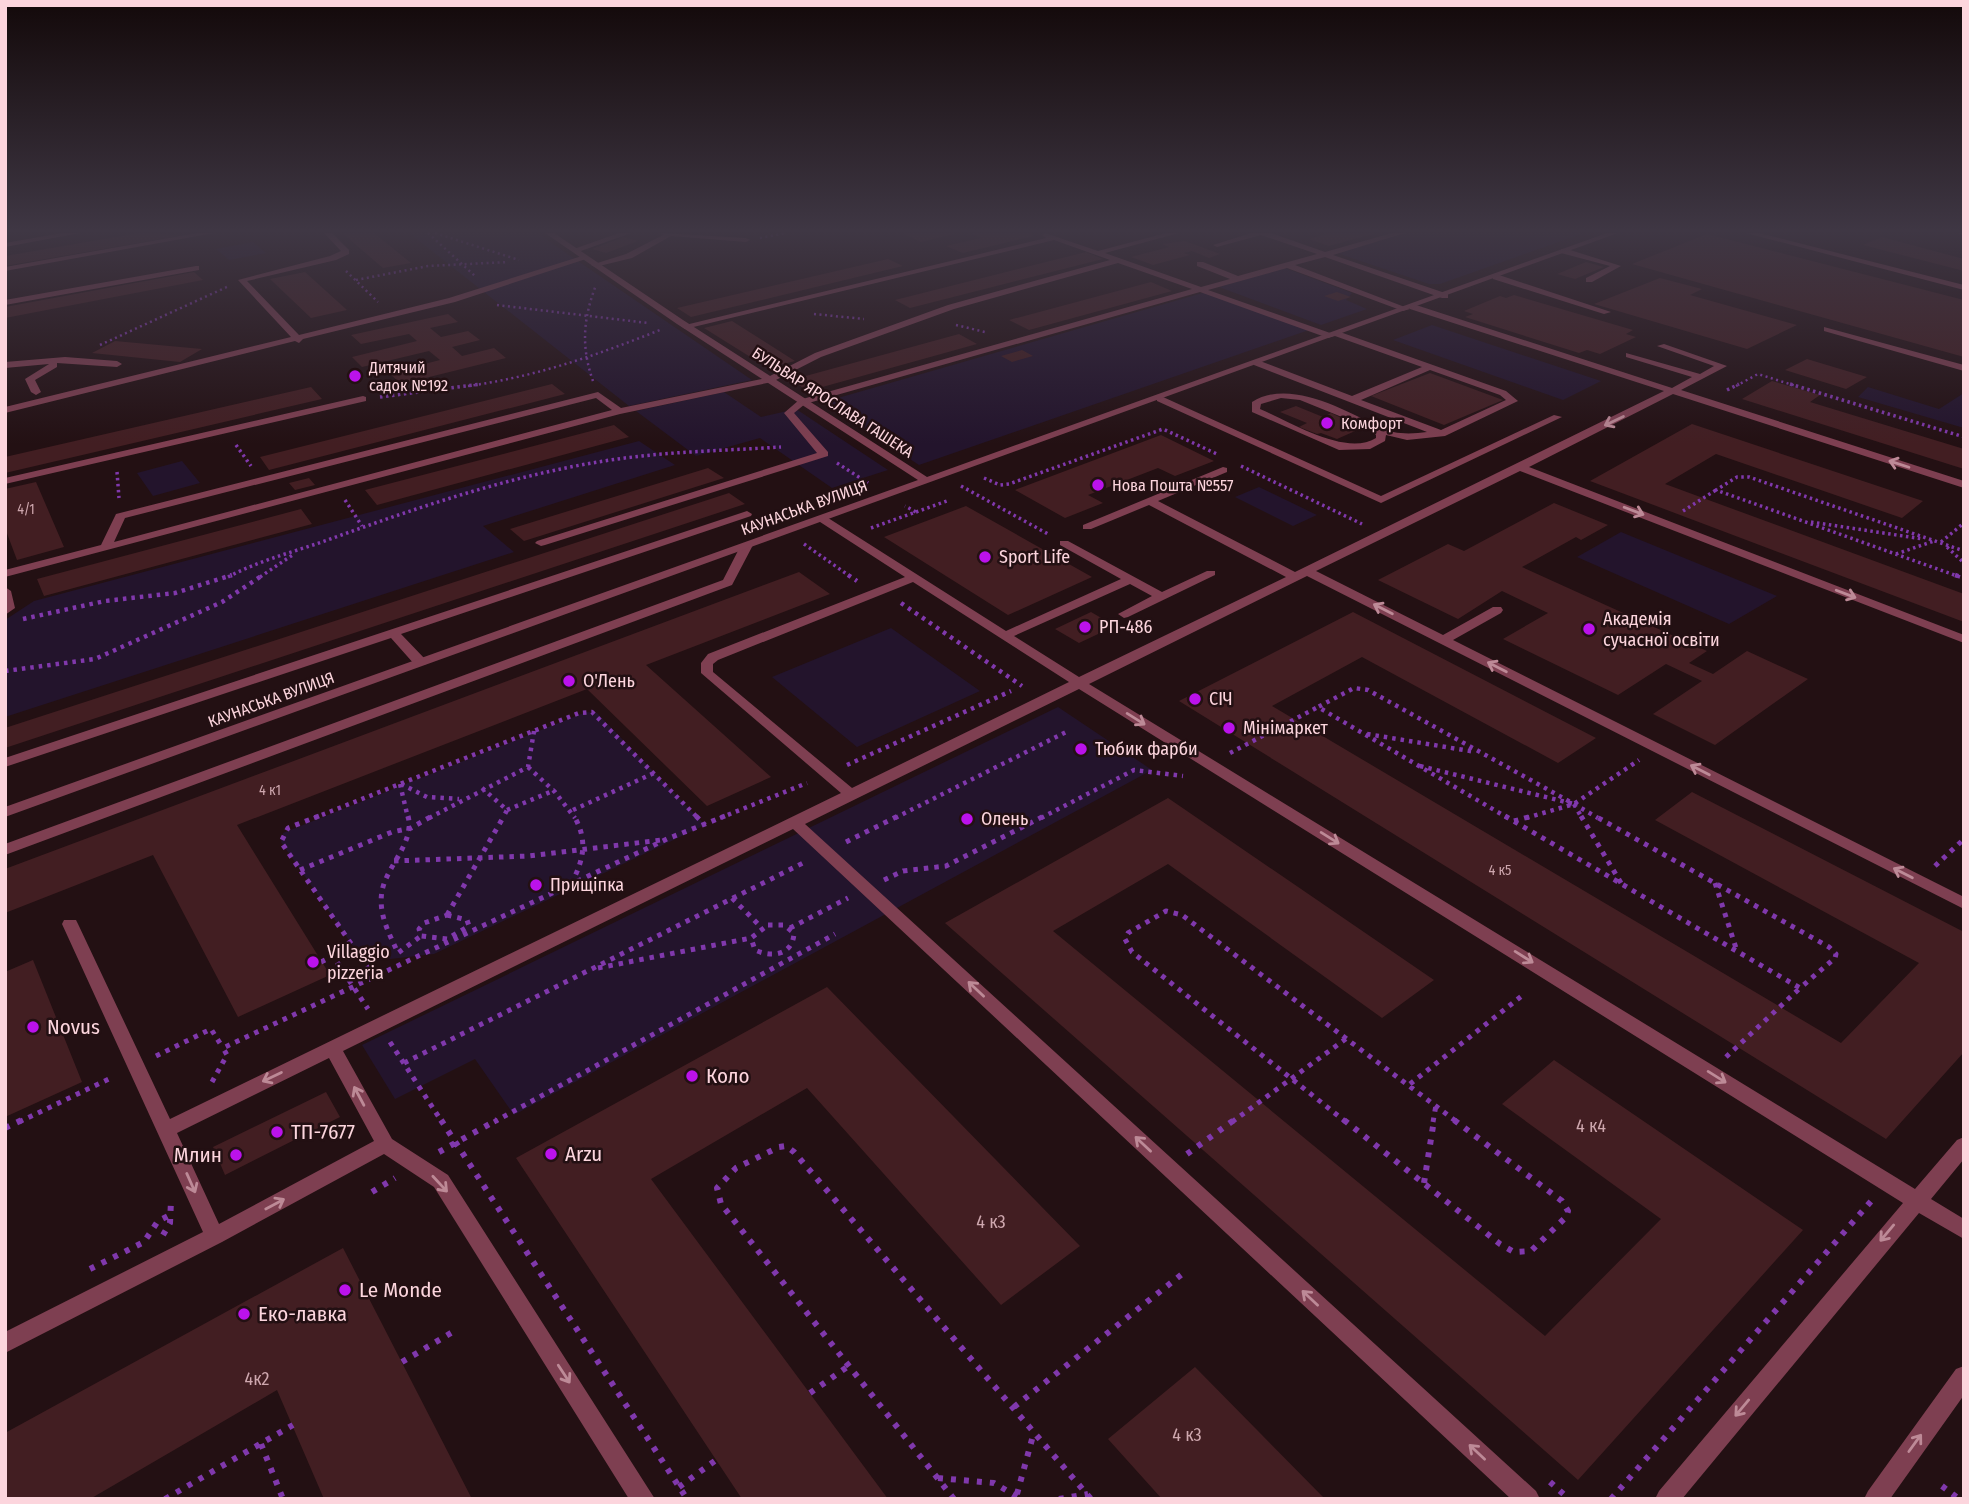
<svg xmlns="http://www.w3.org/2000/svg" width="1969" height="1504" viewBox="0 0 1969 1504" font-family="'Fira Sans Condensed',sans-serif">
	<rect width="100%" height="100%" fill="#231013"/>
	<!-- green -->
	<path fill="#23142c" d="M409,233H537L752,380L629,406Z
		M1406,233H1584L1440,284H1429L1340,254L1341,251Z
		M253,242L266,253L229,260L216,249Z
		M1285,268L1352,293L1346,300L1367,309L1321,325L1219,287Z
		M1206,292L1309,330L919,465L824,402Z
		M1432,325L1601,381L1563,400L1393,340Z
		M1868,387L1939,409L1964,393V428L1858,397Z
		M724,392L761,417L796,409L888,470L832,488L760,438L696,456L636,411Z
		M639,441L675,465L483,526L514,552L5,717V620L34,601Z
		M182,461L200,483L153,496L137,473Z
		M1259,487L1317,515L1293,526L1235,497Z
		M1621,532L1777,596L1729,624L1577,557Z
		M891,628L980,691L857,747L772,677Z
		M1058,707L1152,770L514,1115L475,1059L395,1099L362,1045Z
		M586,712L597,713L705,825L434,954L364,962L281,842L283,833Z"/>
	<!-- building -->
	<path fill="#421e22" d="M139,233L184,235L5,266V256Z
		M342,233H374L411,263L383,268Z
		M908,233H954V234L921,242L904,234Z
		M971,233H1028L1034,236L963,253L946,246L981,238Z
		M1330,233H1373V234L1329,246L1309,239Z
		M1707,234L1964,300V357L1632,264Z
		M624,237L638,241L606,253L592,249Z
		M1882,237L1964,259V271L1863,245Z
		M1185,241L1220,254L1209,258L1192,251L1184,253L1190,255L1153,265L1131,257L1169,247L1162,244Z
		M1086,252L1103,259L910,308L895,300Z
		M888,259L903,266L691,317L677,308Z
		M1586,262L1604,267L1575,279L1557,274Z
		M194,272L203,280L5,318V307Z
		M305,272L347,310L311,318L270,279Z
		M1660,278L1702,289L1690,295L1797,325L1747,349L1594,304Z
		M1151,282L1172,291L1029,330L1009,320Z
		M1337,292L1351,297L1338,301L1324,296Z
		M1514,295L1633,330L1626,334L1636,337L1600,354L1587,350L1579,353L1465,317L1473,314L1464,311L1500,296L1506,298Z
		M448,314L458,322L430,328L441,337L468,331L480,340L452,347L462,356L494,348L506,358L401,384L389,373L440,360L429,351L362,367L352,357L417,341L409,334L361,344L351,335Z
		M732,321L795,361L768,368L704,328Z
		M959,334L977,344L808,391L791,380Z
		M115,341L202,349L180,362L92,353Z
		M1022,350L1033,356L1012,362L1001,356Z
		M1807,359L1867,377L1846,389L1785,370Z
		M1430,373L1503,400L1444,425L1371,396Z
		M1772,381L1820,395L1810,402L1964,449V469L1742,399Z
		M552,384L565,394L269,470L260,457Z
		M311,387L322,399L5,473V457Z
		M1296,406L1323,417L1331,413L1362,428L1337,439L1321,433L1317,434L1299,427L1307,423L1280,412Z
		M1692,424L1923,501L1902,518L1716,454L1665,484L1964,594V622L1590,481Z
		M614,425L629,437L377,505L365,490Z
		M1161,435L1214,461L1175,476L1158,468L1088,495L1103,503L1065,518L1015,490Z
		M708,468L724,478L524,541L510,529Z
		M309,478L315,485L295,490L289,483Z
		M36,482L64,547L17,560L5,528V489Z
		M729,493L745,504L5,748V728Z
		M1554,503L1608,525L1581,540L1576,537L1522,567L1707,651L1689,663L1713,674L1747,651L1808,679L1715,745L1653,714L1702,681L1666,664L1618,695L1503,639L1548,613L1502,591L1458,619L1378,580L1448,544L1464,551Z
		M966,506L1092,577L1008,615L884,537Z
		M301,509L312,524L44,596L37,579Z
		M799,572L830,594L646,665L771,777L707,806L587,689L237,825L330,975L238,1017L153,855L5,913V869Z
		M1091,612L1115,626L1079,643L1055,629Z
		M1353,612L1596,738L1558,763L1362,657L1272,706L1841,1043L1919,963L1655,820L1692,792L1964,932V1052L1886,1139L1179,701Z
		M1168,798L1434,980L1382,1018L1168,864L1053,931L1545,1336L1661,1219L1502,1104L1554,1060L1803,1230L1578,1480L945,923Z
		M33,960L82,1082L5,1117V972Z
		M827,987L1080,1246L1001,1305L807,1088L651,1179L888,1499H742L516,1158Z
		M326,1092L340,1117L225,1175L213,1147Z
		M343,1248L472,1499H324L277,1390L90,1499H5V1433Z
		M1195,1367L1259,1432L1325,1499H1162L1108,1439Z"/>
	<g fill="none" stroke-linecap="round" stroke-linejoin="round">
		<!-- path-far4 -->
		<path stroke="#8038ac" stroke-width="2.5" stroke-dasharray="2 3.5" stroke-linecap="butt" d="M428,233L475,276
			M435,233L519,260
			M760,238L786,233
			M346,271L378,302
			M356,280L428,266L508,262
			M497,305L648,323
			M814,314L864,319
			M956,325L985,332
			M100,345L229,286
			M593,381C581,347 583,319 596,285
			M468,386C535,377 597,355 660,330
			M1736,386L1758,374L1796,386"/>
		<!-- path-far3 -->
		<path stroke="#8038ac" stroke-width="3.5" stroke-dasharray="2.5 3.5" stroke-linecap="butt" d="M1790,384L1964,437
			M1727,390L1739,384
			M380,397L481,384
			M236,445L251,466
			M837,463L868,483
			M1241,466L1362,524
			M117,472L119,498
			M984,478L1000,485L1009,484L1163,429L1217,454
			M961,486L1048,534
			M345,500L362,526
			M1683,511L1716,490
			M916,512L947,501
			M1811,522L1923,539
			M871,528L916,512L905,506
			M1941,542L1964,523
			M804,544L851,577
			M1947,547L1964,563
			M1896,554L1934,541
			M228,577C262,559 298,551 333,538C433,502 537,467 642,456C688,451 735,450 781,447
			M260,577L294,554
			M1960,577L1716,490L1737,477H1749L1964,551"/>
		<!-- path-far2 -->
		<path stroke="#8038ac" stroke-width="4.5" stroke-dasharray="3.5 5" stroke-linecap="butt" d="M848,575L857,581
			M1955,575L1964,578
			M901,603L1022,686
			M23,619L105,601L175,593L232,575
			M5,671L95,659L222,602L263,575
			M1367,734L1476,752
			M1230,753L1318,707
			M847,765L1011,691
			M1420,766L1574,804
			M528,767L555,792L575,818
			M400,784L408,818
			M401,784L427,797L459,799
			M482,788L507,810L503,818
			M1574,804L1598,818
			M1574,804L1582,818
			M507,810L555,790
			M573,810L654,773
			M314,818L579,713L592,712L698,818
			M429,818L528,767L534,731
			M720,818L807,783
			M895,818L1068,731
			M1041,818L1134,770L1183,776
			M1508,818L1318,707L1354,688L1368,690L1574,804
			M1526,818L1574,804L1639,760"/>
		<!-- path-far1 -->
		<path stroke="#8038ac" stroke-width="5" stroke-dasharray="4.5 6" stroke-linecap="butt" d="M319,816L288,828L281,842L374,977
			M408,816C415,843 387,865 382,891C378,914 389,933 398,953L421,936
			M696,816L705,825
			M1505,816L1800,988L1835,958L1836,954L1829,947L1595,816
			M1581,816L1621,883
			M1514,821L1532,816
			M846,842L898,816
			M394,861L528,856L661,840
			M1935,866L1964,839
			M300,870L392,832L411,828L432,816
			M884,880L903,871L946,866L1044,816
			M1715,883L1736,948
			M571,884C584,860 588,840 574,816
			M732,898L761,927
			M447,915L504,816
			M447,915L467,920L469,926L447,939L421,936L419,929L424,923Z
			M768,925H784L794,933C793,955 772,958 755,950L751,938Z
			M790,928L848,898
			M321,962L333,956L368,1009
			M598,968L751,938
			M390,1042L442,1122
			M156,1056L211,1029L223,1048
			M1726,1057L1800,988
			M404,1063L807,861
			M212,1082L227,1055L223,1048L667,839L725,816
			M1410,1084L1523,995
			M19,1122L111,1078
			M494,1122L835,934
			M1232,1122L1347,1038
			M1346,1122L1132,952L1125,939L1128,933L1166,911L1182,915L1457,1122
			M1433,1122L1436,1105"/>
		<!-- path -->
		<path stroke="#8038ac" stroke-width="6" stroke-dasharray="5 8" stroke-linecap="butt" d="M441,1120L687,1499
			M1344,1120L1500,1244L1514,1252L1531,1251L1566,1217L1568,1211L1562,1201L1454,1120
			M5,1128L22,1120
			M439,1152L497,1120
			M1187,1154L1234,1120
			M1424,1183L1434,1120
			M372,1192L395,1178
			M163,1235L170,1223L171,1201
			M90,1269L144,1242L158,1221L170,1215
			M402,1362L456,1330
			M810,1393L850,1365
			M1014,1407L1186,1271
			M261,1444L283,1499
			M938,1478L994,1483L1021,1499
			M1550,1482L1569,1499
			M1942,1486L1959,1499
			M679,1487L716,1460
			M1017,1494L1034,1432
			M165,1499L293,1425
			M954,1499L721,1204L717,1188L736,1168L779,1147L786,1146L794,1152L1091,1499
			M1059,1499L1088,1494
			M1611,1499L1873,1199"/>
		<!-- service -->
		<path fill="#7e3f51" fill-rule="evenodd" d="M62,233H80L5,247V243Z
			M197,233H214L5,271V267Z
			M324,233H332L349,250V254L336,260L247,281L299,335L449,298L582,256L589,258L455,302L303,339L299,343L295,341L5,413V407L291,337L238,280L330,256L341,251Z
			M619,233H631L578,252L571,250Z
			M661,233L746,238L750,240L746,242L671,236L632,258L595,267L591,265L626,254L663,235Z
			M1045,233L1098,251L1166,233H1179L1105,253L1201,287L1230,279L1197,266V262H1203L1238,276L1317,254L1261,235L1217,247L1213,245L1251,233H1271L1325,252L1392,233H1405L1333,255L1448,294V298H1442L1325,257L1295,265L1410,309L1403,311L1287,268L1208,290L1333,334L1340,332L1506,391L1518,401L1445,436L1407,440L1386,435L1385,441L1370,449L1339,450L1252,412V402C1289,378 1345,410 1379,427C1394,435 1412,434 1427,432L1254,365V361H1260L1352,396L1422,367L1335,336L1328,338L1200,292L805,404L794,413L828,452V456L545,545L541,546L535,543L537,541L817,453L784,413L799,400L1192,289L1118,263L954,309L821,357L772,382L620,414L5,577V570L101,545L116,514L598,392L621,408L766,378L815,353L948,305L1110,260L1054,240L685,329L681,326L1046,238L1042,235ZM1430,370L1500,395L1506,400L1441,430L1361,400ZM596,398L612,410L114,542L125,518ZM1281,398L1300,400L1369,428L1376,435V438C1346,457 1290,422 1260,409L1261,404Z
			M1746,233H1759L1964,285V290Z
			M1561,249H1567L1621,266L1592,282H1586V278L1610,266L1561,253Z
			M196,266H199V270L5,305V300Z
			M1493,275H1499L1611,312L1604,314L1493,279Z
			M1413,304L1672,388L1692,377L1626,357V353L1700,374L1714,366L1657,346L1664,344L1727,366L1681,390L1964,481V488L1673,394L1529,467L1964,635V643L1520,471L1316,571L1443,635L1493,607H1501L1503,610L1501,613L1453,640L1964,897V909L1307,576L1089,684L1915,1189L1957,1140L1964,1137V1159L1931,1199L1964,1219V1239L1919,1213L1682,1499H1655L1659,1491L1903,1203L1079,689L805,824L1536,1491L1540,1499H1511L793,829L343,1051L392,1139L448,1175L655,1499H629L434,1187L384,1154L222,1242L5,1353V1332L203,1232L62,924L64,920H76L78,924L170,1119L841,793L701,673V663L708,654L905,577L817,520V516H825L1006,631L1121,579L1060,545V541H1068L1162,592L1207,571H1215V575L1128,617L1124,618L1118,614L1152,596L1130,584L1014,636L1079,677L1286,577L1149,505L1091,529H1083V525L1223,467L1227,468V472L1158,501L1295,572L1664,391L1410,309L1409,307ZM913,582L1069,682L852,788L713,672V664L718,660ZM329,1058L374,1141L219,1224L177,1133Z
			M1824,327L1964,365V371L1824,331Z
			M65,357L117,361L122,364L117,367L57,363V367L35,380L41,392L36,395L31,392L25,379L49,364L5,368V362Z
			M363,396L366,397V401L5,484V478Z
			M1157,397H1163L1381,496L1554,415L1562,417L1381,503L1157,401Z
			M747,511L752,514L751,516L401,634L425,659L426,662L425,665H415L391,638L5,767V758Z
			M747,542L753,545L732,585L5,855V844L723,580L741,545Z
			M5,587L11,591L15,608L5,615Z
			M1964,1366V1395L1890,1499H1864L1868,1491L1956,1369Z"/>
		<!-- minor -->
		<path fill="#7e3f51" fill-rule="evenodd" d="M545,233H554L683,320L927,477L1607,233H1618L5,817V807L918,480L677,324Z"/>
		<!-- tertiary -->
		<path fill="#7e3f51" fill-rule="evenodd" d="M1958,233H1964V236Z"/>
	</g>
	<!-- one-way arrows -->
	<defs><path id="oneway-shaft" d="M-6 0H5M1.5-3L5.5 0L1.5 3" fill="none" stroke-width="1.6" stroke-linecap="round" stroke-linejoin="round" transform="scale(1.75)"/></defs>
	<g stroke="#bd8a97">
		<use href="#oneway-shaft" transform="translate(1614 421) rotate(154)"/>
		<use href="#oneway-shaft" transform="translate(1899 464) rotate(-162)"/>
		<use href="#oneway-shaft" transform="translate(1634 511) rotate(21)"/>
		<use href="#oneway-shaft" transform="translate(1846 594) rotate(21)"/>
		<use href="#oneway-shaft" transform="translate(1383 609) rotate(-153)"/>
		<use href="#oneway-shaft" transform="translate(1497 667) rotate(-153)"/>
		<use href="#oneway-shaft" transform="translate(1136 719) rotate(32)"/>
		<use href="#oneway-shaft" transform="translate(1700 770) rotate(-153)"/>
		<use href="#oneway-shaft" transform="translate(1330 838) rotate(32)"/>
		<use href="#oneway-shaft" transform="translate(1903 873) rotate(-153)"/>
		<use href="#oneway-shaft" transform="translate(1524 957) rotate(32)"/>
		<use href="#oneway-shaft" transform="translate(976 989) rotate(-137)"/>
		<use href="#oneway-shaft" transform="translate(272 1077) rotate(154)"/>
		<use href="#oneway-shaft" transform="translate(1717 1077) rotate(32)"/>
		<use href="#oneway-shaft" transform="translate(359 1096) rotate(-118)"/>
		<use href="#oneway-shaft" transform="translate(1143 1144) rotate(-137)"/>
		<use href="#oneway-shaft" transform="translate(191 1183) rotate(66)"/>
		<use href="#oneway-shaft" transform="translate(440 1184) rotate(47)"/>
		<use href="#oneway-shaft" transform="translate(275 1204) rotate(-28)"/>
		<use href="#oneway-shaft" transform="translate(1887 1233) rotate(130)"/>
		<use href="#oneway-shaft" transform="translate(1310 1298) rotate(-137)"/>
		<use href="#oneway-shaft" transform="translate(564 1374) rotate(57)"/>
		<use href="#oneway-shaft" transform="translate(1742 1408) rotate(130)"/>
		<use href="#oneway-shaft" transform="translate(1915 1443) rotate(-54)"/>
		<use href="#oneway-shaft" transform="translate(1477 1452) rotate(-137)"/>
	</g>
	<!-- sky -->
	<linearGradient id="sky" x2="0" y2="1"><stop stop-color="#13090a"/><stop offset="0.52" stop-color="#3f3744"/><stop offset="1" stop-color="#3f3744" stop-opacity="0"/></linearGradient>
	<rect width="1969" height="444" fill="url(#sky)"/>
	<!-- markers -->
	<g fill="#bb12eb" stroke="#231013" stroke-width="2.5">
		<circle cx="355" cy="376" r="7"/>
		<circle cx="1327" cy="423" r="7"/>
		<circle cx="1098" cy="485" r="7"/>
		<circle cx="985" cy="557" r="7"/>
		<circle cx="1085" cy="627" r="7"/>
		<circle cx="1589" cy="629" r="7"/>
		<circle cx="569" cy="681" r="7"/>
		<circle cx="1195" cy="699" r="7"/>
		<circle cx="1229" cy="728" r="7"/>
		<circle cx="1081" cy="749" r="7"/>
		<circle cx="967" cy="819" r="7"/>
		<circle cx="536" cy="885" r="7"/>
		<circle cx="313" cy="962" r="7"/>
		<circle cx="33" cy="1027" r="7"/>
		<circle cx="692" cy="1076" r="7"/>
		<circle cx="277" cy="1132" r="7"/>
		<circle cx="551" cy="1154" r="7"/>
		<circle cx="236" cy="1155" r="7"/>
		<circle cx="345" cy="1290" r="7"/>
		<circle cx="244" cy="1314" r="7"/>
	</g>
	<g text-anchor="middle" stroke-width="5" stroke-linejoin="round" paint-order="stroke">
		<!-- number labels -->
		<g font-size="14" fill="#cea7ae">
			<text x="26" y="514">4/1</text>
			<text x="270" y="795">4 к1</text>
			<text x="1500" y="875">4 к5</text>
		</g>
		<!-- far-poi labels -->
		<g font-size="16" fill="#fcd5dd" stroke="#231013" text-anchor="start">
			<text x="369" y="373">Дитячий<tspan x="369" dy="18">садок №192</tspan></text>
			<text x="1341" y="429">Комфорт</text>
			<text x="1112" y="491">Нова Пошта №557</text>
		</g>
		<!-- far-street labels -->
		<g font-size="16" fill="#fcd5dd" stroke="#231013">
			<text transform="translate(833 402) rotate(33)" y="6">БУЛЬВАР ЯРОСЛАВА ГАШЕКА</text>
			<text transform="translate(804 507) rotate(-20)" y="6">КАУНАСЬКА ВУЛИЦЯ</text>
			<text transform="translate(271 699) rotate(-20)" y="6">КАУНАСЬКА ВУЛИЦЯ</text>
		</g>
		<!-- poi labels -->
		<g font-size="18" fill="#fcd5dd" stroke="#231013" text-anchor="start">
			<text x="999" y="563">Sport Life</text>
			<text x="1603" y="625">Академія<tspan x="1603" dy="21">сучасної освіти</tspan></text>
			<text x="1099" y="633">РП-486</text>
			<text x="583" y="687">О'Лень</text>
			<text x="1209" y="705">СІЧ</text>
			<text x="1243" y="734">Мінімаркет</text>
			<text x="1095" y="755">Тюбик фарби</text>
			<text x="981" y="825">Олень</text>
			<text x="550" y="891">Прищіпка</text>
			<text x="327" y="958">Villaggio<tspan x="327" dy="21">pizzeria</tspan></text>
		</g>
		<!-- near-number labels -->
		<g font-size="18" fill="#cea7ae">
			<text x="1591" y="1132">4 к4</text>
			<text x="991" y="1228">4 к3</text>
			<text x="257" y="1385">4к2</text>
			<text x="1187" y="1441">4 к3</text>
		</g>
		<!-- near-poi labels -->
		<g font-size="21" fill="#fcd5dd" stroke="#231013" text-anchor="start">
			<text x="47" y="1034">Novus</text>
			<text x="706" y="1083">Коло</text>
			<text x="291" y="1139">ТП-7677</text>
			<text x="565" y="1161">Arzu</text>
			<text x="222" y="1162" text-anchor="end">Млин</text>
			<text x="359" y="1297">Le Monde</text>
			<text x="258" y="1321">Еко-лавка</text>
		</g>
	</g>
	<!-- border -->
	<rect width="1969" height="1504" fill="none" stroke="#fcd5dd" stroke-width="14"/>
</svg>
